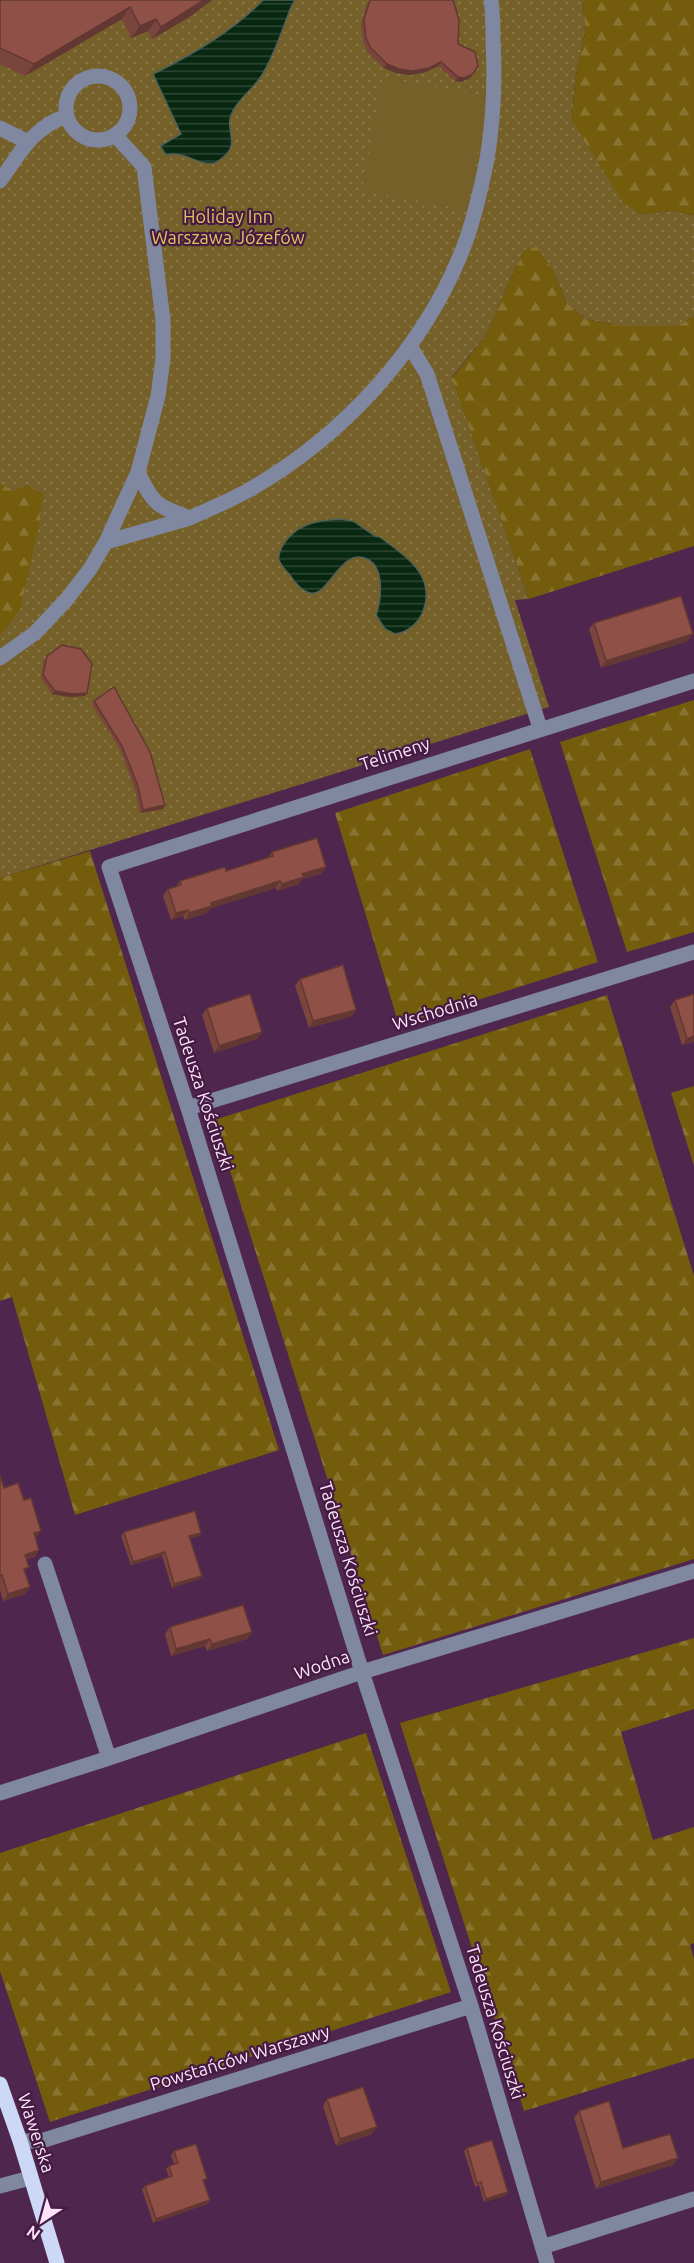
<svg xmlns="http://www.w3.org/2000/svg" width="694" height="2263" viewBox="0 0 694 2263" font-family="Ubuntu,sans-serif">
	<defs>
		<pattern id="grass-dots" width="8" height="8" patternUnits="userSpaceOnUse" patternTransform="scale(1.5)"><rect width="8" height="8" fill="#746028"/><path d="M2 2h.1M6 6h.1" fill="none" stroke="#897648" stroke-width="1.8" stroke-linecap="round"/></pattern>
		<pattern id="forest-firs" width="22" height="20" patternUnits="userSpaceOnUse" patternTransform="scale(1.5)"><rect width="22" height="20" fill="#745c0d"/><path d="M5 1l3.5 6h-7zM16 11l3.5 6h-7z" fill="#897331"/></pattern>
		<pattern id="water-rules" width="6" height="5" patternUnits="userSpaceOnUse" patternTransform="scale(1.5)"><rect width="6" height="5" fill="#082811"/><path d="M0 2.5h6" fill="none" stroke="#2d4735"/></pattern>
	</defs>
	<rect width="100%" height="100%" fill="#4f264d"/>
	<!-- grass -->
	<path fill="url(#grass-dots)" d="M0,0H583L585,32L575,80L572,120L641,214L672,211L694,215V317L676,326H623L585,319L566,302L553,271L526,249L515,268L487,334L452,377L529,599L515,600L549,707L0,878Z"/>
	<!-- forest -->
	<path fill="url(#forest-firs)" d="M583,0H694V215L672,211L641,214L623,203L572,120L575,80L585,32Z
		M537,247L553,271L566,302L585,319L623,326H676L694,317V546L529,599L452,378L487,334L515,268L526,249Z
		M0,484L14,491L27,485L43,494L38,530L20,610L0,635Z
		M694,700V932L627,952L560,742Z
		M530,749L598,962L399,1025L335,813Z
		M90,851L279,1450L75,1515L12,1297L0,1301V878Z
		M607,995L694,1276V1559L383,1655L214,1120Z
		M694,1086V1166L671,1093Z
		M694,1638V1709L621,1732L653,1840L694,1827V1943L690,1945L694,1959V2058L524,2111L400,1723Z
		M366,1733L451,1992L50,2122L0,1971V1853Z"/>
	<!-- garden -->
	<path fill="#746028" d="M383,77L488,97L467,210L362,190Z"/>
	<!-- water -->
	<path fill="url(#water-rules)" stroke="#526057" stroke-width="1.5" d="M263,0H295L291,7C282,30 275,54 262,75C253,90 237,99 231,115C225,131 241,144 222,158C222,158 216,163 215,163C200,167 184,150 166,155L160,146L181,134L153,74C192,55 232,32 263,0Z
		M340,519L353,521L375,536L380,537C394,548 412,559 421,575C434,598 422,630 395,634L385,629L376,615C381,601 385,570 369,560C341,544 329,598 310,593C302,591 294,582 290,575C286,571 281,565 279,560C278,556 280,551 282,547C294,525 316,520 340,519Z"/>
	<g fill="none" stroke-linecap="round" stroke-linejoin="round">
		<!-- minor -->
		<path stroke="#7f88a0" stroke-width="15" d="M66 108a32 32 0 1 1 64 0a32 32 0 1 1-64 0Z
			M0,128L28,142
			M0,181C20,153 33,127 67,116
			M410,346L427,374L540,728
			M190,518C209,509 229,501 247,491C340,439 423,350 462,251C474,222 481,189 487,159C494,119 495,81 493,41C493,27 493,13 491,0
			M106,542L190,518C156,506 153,504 138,472
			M0,658L35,633L67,599L90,569L106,542L138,472L158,396L163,359V320L144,167L115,135
			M188,1108L694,952
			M45,1564L109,1758
			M0,1793L109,1758L362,1672L694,1571
			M20,2141H41L471,2006
			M0,2186L30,2178
			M542,2247L694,2199
			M547,2263L471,2006L362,1672L188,1108L109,867L694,681"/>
		<!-- major -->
		<path stroke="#ccd8f6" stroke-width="15" d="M0,2084L20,2141L57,2263"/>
	</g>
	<!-- wall -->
	<path fill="#7a453d" d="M0,0H212L191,16L152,39L148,31L131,38L122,19L25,76L0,64Z
		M370,0L458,44L470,78L461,82L455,81L438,66L426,72L410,75L396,73L384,68L368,53L363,42L361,24L367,4Z
		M594,623L693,634L688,641L601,668L589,629Z
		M47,656L85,696L70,697L52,694L41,678L44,660Z
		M94,701L163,809L140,813L135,790L120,749L92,705Z
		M272,852L326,867L321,874L302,879L299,884L277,891L276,888L211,908L207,913L185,920L183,916L171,920L163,896L168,889L176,886L180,881L226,871L268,858Z
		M300,979L356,1010L352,1016L309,1028L295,986Z
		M675,1000L694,1042L682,1045L670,1007Z
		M207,1008L262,1032L257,1039L214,1053L202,1015Z
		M0,1475L4,1488L24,1500L41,1531L35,1538L39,1550L35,1557L27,1559L25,1572L30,1587L25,1594L3,1601L0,1590Z
		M124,1532L201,1533L199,1536L190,1539L199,1579L172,1588L162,1556L131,1565L121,1536Z
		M170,1627L252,1632L247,1639L207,1651L205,1646L171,1656L165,1634Z
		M327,2099L372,2134L336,2146L323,2106Z
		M579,2111L623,2148L678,2158L673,2165L596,2189L574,2118Z
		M467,2148L508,2192L505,2196L484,2202L479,2185L475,2187L464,2151Z
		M174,2151L205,2182L204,2183L210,2200L207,2204L153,2223L142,2189L145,2186L169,2177L166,2169L169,2166L174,2164L171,2155Z"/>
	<!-- shaded-wall -->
	<path fill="#633832" d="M204,0H212L191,16L152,39L161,27Z
		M130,7L122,19L25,76L34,64Z
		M156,19L148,31L131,38L140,26Z
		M441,62L438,66L426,72L410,75L396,73L384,68L387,64Z
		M473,74L470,78L461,82L455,81L458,77Z
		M693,634L688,641L601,668L606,661Z
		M55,691L87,693L85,696L70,697L52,694Z
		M165,805L163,809L140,813L143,810Z
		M326,867L321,874L302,879L299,884L277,891L282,884L302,874Z
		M280,881L276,888L211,908L207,913L185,920L189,913L211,903Z
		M188,910L183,916L171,920L176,913Z
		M356,1010L352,1016L309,1028L313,1021Z
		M262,1032L257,1039L214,1053L219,1046Z
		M694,1036V1042L682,1045L687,1039Z
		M41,1531L36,1537L29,1540L34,1533Z
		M201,1533L199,1536L187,1540L189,1536Z
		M39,1550L35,1557L21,1561L25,1555Z
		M165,1552L162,1556L131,1565L133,1562Z
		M202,1576L199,1579L172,1588L174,1584Z
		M30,1587L25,1594L3,1601L8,1594Z
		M252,1632L247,1639L207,1651L212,1644Z
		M210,1639L205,1646L171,1656L176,1649Z
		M377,2127L372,2134L336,2146L340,2139Z
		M678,2158L673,2165L596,2189L601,2182Z
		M508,2192L505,2196L484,2202L486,2199Z
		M210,2200L207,2204L153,2223L156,2219Z"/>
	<!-- building -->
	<path fill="#8e5047" stroke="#633832" stroke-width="1.5" d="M0,0H204L161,27L156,19L140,26L130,7L34,64L0,48Z
		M370,0H453L459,20L458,44L475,52L478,66L473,74L464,78L458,77L441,62L429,68L413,71L399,69L387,64L371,48L366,38L364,19Z
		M681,596L693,634L606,661L594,623Z
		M62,645L81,649L92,664L87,693L72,694L55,691L43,675L47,656Z
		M114,687L150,752L165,805L143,810L138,786L122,746L94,701Z
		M317,838L326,867L302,874L304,877L282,884L280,881L211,903L212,906L189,913L188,910L176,913L168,889L181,885L180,881L225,867L226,871L273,856L272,852Z
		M343,965L356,1010L313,1021L300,979Z
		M250,994L262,1032L219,1046L207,1008Z
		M694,994V1036L687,1039L675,1000Z
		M0,1475L4,1488L18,1483L24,1500L31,1498L41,1531L34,1533L39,1550L25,1555L29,1567L24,1569L30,1587L8,1594L2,1575L0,1576Z
		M195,1511L201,1533L189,1536L202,1576L174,1584L165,1552L133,1562L124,1532Z
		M243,1605L252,1632L212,1644L210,1639L176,1649L170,1627Z
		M363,2087L377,2127L340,2139L327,2099Z
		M609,2101L623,2148L670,2134L678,2158L601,2182L579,2111Z
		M492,2140L508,2192L486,2199L481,2182L477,2183L467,2148Z
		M196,2144L207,2179L203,2180L210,2200L156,2219L145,2186L172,2176L169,2166L178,2163L174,2151Z"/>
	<g text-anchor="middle" stroke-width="4.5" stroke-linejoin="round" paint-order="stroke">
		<!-- park labels -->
		<g font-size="18" fill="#e5c15f" stroke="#441b42">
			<text x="228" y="223">Holiday Inn<tspan x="228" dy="21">Warszawa Józefów</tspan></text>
		</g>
		<!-- street labels -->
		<g font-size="18" fill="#fde2fa" stroke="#441b42">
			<text transform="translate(395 754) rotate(-18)" y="6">Telimeny</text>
			<text transform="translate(435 1012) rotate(-17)" y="6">Wschodnia</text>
			<text transform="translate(203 1094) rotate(72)" y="6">Tadeusza Kościuszki</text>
			<text transform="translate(348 1559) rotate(73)" y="6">Tadeusza Kościuszki</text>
			<text transform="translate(322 1665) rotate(-19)" y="6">Wodna</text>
			<text transform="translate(495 2022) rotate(73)" y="6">Tadeusza Kościuszki</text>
			<text transform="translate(240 2058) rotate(-17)" y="6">Powstańców Warszawy</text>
			<text transform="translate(36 2133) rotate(72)" y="6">Wawerska</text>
		</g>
	</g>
	<!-- north arrow -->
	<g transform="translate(42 2221) rotate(216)" stroke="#441b42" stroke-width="4.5" paint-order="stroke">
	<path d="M0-4.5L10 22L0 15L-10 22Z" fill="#fde2fa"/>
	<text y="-9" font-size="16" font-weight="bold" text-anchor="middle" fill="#fde2fa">N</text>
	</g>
</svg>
